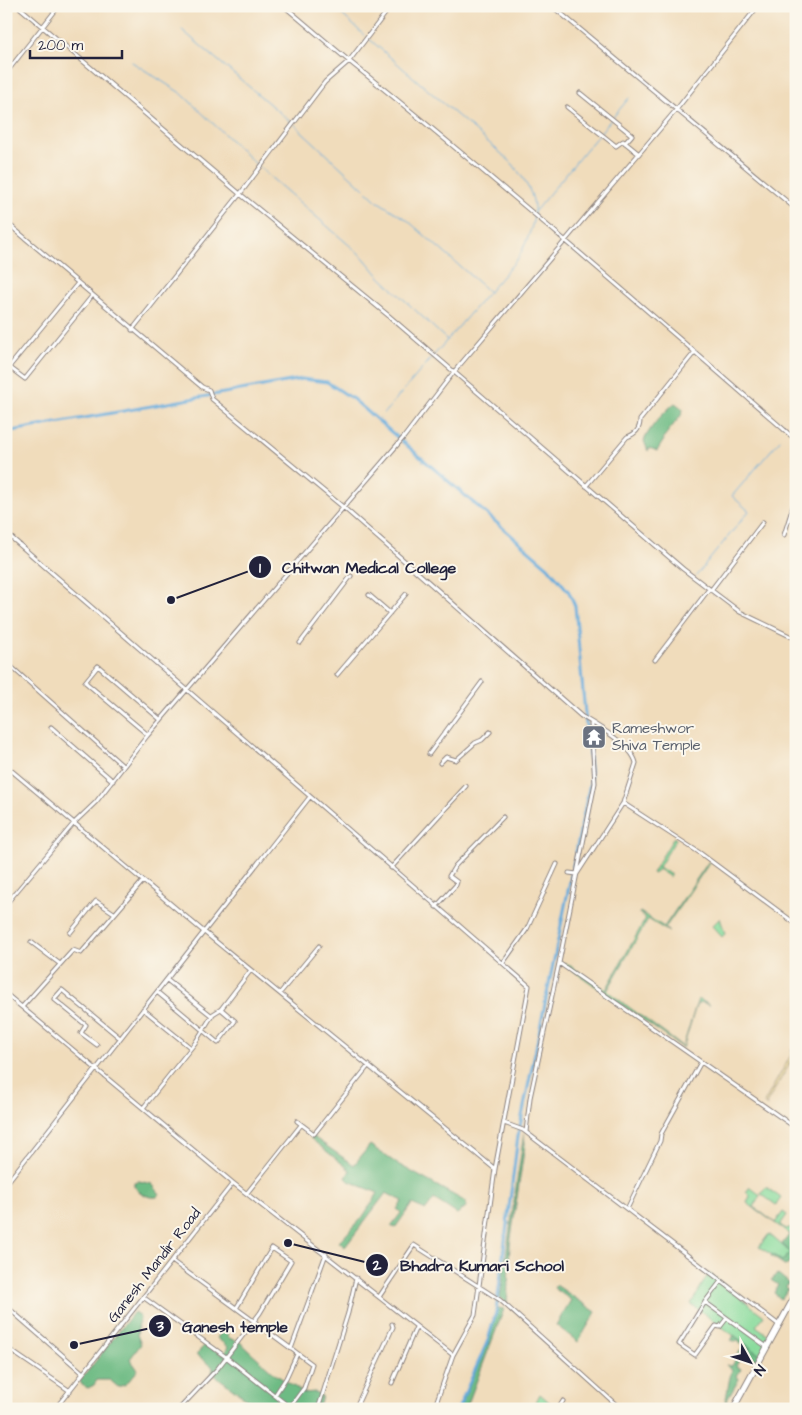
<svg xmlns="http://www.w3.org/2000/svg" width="802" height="1415" viewBox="0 0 802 1415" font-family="'Architects Daughter',sans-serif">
	<rect width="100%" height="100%" fill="#fbf7ec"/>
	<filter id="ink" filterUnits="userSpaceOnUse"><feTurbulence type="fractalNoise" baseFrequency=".02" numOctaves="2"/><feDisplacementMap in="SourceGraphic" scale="10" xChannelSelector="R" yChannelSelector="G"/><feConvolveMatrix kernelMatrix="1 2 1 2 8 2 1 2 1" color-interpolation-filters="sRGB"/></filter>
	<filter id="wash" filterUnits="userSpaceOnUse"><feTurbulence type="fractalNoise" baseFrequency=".0096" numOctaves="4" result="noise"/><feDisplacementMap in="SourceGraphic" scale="20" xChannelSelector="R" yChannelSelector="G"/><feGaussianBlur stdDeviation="1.12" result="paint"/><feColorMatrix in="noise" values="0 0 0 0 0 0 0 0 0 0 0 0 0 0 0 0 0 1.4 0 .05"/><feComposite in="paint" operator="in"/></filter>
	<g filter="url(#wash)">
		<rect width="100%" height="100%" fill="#f0dcbb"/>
		<!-- green -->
		<path fill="#89db9c" stroke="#567e6c" d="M674,837L676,839L659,867L671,875L670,877L658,869L654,874L652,873Z
			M709,861L710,862L665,928L669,932L648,919L607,991L683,1047L698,999L710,1005L700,1002L696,1005L683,1048L564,964L566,963L606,990L646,918L640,914V912L664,927Z
			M720,918L725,934L722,937L712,926Z
			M750,1187L760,1195L754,1207L775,1223L783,1212L787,1215L780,1225L786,1229L796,1226V1230L790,1234L747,1203L750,1196L746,1192Z
			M766,1187L781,1198L776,1205L761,1194Z
			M769,1234L791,1253L782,1261L759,1247Z
			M709,1273L764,1316L756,1326L770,1336L760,1355L691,1304Z
			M540,1394L557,1409H541L535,1404Z"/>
		<!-- forest -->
		<path fill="#6ebb84" stroke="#486e60" d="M675,403L683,409L682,414L663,438L664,440L657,451L650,448L648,451L644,441C648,429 665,411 675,403Z
			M524,1133L525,1144L510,1244L507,1304L500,1298Z
			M312,1136L354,1165L370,1145L396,1163L466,1202V1207L457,1214L434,1199L426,1210L412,1204L395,1228L391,1226L401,1213L397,1209L403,1201L386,1193L345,1247L339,1242L362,1218L378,1193L349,1181L346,1178L350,1170L310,1138Z
			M139,1181L152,1184L160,1194L157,1197C146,1198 140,1193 134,1186V1182Z
			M790,1234L796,1238L793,1252L796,1255L795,1267L789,1262L786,1266L771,1256L772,1254L782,1261L791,1253L782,1244Z
			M778,1274L789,1283L786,1287L788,1289L781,1299L774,1293L778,1285L771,1280Z
			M556,1285L596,1312L578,1342L556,1325L571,1300L554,1288Z
			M498,1308L504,1309L466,1409H459L489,1341Z
			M134,1312L140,1316L137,1335L141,1344L130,1359L138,1370L126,1384L118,1387L110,1380H97L94,1385L88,1388L82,1385L80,1381Z
			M225,1327L229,1338L240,1342L275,1374L304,1393L315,1392L322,1396L318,1409H260L212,1373L213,1367L196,1354L205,1345L223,1355L228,1347L217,1338Z
			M734,1335L760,1355L757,1360L744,1352L736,1366L741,1369L737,1376L739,1379L726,1402L732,1407L727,1409L724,1406C728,1394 728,1381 732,1370L726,1365L732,1366L740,1351L749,1349L738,1341H731Z"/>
		<!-- sand -->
		<path fill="#eeda9e" stroke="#887e6c" d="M792,1049L796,1053L766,1104L767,1107L764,1103L791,1055Z"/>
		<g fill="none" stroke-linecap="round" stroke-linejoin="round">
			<!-- stream -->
			<path stroke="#66acdc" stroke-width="1" d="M333,6L365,36
				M182,30L292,123
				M368,38L511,162C541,200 540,214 519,257L384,413
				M132,62L182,94L259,167
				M295,125L377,201L406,219L489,292
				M261,169L363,257L380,277L447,340
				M535,211L629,98
				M378,420L380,418
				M696,576L749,511L732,496L780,440"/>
			<!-- canal -->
			<path stroke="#66acdc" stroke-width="3" d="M6,432L302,379L327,382L353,399L548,567L569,592L575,606L591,778L518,1136L496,1312L488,1340L458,1409"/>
		</g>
	</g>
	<g filter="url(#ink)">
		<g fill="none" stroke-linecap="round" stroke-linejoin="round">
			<defs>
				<path id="minor" d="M18,6L240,194L132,330
					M284,6L349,61L391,6
					M552,6L796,209
					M6,73L59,6
					M580,93L632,135L625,143
					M567,107L616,146L623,141L639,154
					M6,222L202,387L209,390L212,399L343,507L581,716C596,725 632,745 636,763L623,803L577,874
					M78,283L9,367L25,379L92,296
					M796,440C649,312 501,183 349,61L325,82L240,194L389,316L683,569L740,612L796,639
					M586,486L627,437C635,434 640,430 640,420L694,353
					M6,533L529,986L495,1169L475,1315L453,1355
					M784,535L796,497
					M711,590L763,522
					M369,595L390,613
					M300,643L351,576
					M655,660L709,589
					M6,662L123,766
					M337,675L406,594
					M591,724L595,783L559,963L796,1128
					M51,727L113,781
					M148,735L85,682L98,666L161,720
					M429,754L482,682
					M440,763L446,757L456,760L475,743L482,740L490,732
					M6,766L203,931L495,1169
					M623,803L700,853L796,924
					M391,868L466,786
					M569,873L577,874
					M6,904L74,823L96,802L147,736L404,437L453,373L676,110L758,6
					M436,907L456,885L457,882L449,876L455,866L503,817
					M70,933L96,901L114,913
					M31,942L60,964
					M503,963L527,929L557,864
					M167,980L212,1016
					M157,992L218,1043L235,1021L221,1009
					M280,993L319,946
					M6,994L233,1183L453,1355L434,1409
					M22,1007L73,950L81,953L143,881
					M143,1009L191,1048
					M97,1045L81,1033L86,1025L54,999L62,990L120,1038
					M143,1108L195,1043L213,1014L221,1009L251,970
					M297,1121L314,1134L369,1065
					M504,1123L523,1130L779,1325
					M526,1132L530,1098L559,963
					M6,1184L309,798
					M247,1193L301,1125
					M627,1209L660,1141L661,1134L701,1062
					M795,1252H796
					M172,1261L312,1364L304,1388L290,1407
					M721,1281L705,1302L767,1347
					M143,1297L226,1357L292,1409
					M379,1297L414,1245L500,1300L621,1409
					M705,1302L679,1344L695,1355L716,1326L720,1327L727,1318
					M6,1306L83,1373
					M291,1349L326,1254
					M10,1350L70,1391
					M392,1383L416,1327
					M275,1395L286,1378L297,1354
					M59,1404L65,1409
					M55,1409L233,1183
					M179,1409L218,1368L260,1313L291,1261L272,1248L237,1307
					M318,1409L348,1313L356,1278
					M355,1409L393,1327L392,1324
					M558,1409L563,1401"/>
				<path id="secondary" d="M733,1409L796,1294"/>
			</defs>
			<!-- minor casing -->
			<use href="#minor" stroke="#897f7b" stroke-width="5"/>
			<!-- secondary casing -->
			<use href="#secondary" stroke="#897f7b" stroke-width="7"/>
			<!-- minor -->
			<use href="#minor" stroke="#fff" stroke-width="3"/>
			<!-- secondary -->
			<use href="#secondary" stroke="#fff" stroke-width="5"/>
		</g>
	</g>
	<!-- icons -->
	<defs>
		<symbol id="temple-square" viewBox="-11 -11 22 22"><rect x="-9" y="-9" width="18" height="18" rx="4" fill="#6b7280" stroke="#fbf7ec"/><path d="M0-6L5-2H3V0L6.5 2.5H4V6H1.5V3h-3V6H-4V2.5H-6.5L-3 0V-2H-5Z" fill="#fff"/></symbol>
	</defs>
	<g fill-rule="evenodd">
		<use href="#temple-square" x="580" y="723" width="28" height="28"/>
	</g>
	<g text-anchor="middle" stroke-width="4" stroke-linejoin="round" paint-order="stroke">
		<!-- worship labels -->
		<g font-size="15" fill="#5b616d" stroke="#fbf7ec" text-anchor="start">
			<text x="612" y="733">Rameshwor<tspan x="612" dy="17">Shiva Temple</tspan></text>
		</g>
		<!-- street labels -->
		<g font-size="15" fill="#22223b" stroke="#fbf7ec">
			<text transform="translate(154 1265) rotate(-52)" y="5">Ganesh Mandir Road</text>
		</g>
	</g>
	<!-- callouts -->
	<path fill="none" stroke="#22223b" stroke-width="2" d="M171 600L260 567M288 1243L377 1265M74 1345L160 1326"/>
	<g fill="#22223b" stroke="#fbf7ec" stroke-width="2">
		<circle cx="171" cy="600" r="5"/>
		<circle cx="288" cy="1243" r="5"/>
		<circle cx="74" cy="1345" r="5"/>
		<circle cx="260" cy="567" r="12"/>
		<circle cx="377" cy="1265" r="12"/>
		<circle cx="160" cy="1326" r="12"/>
	</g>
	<g font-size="15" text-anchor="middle" font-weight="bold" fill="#fff">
		<text x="260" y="573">1</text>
		<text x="377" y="1270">2</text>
		<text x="160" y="1331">3</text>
	</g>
	<g font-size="16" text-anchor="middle" font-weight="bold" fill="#22223b" stroke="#fbf7ec" stroke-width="4" stroke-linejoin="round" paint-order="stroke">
		<text x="369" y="573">Chitwan Medical College</text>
		<text x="482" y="1271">Bhadra Kumari School</text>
		<text x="235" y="1332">Ganesh temple</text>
	</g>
	<!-- margin -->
	<rect width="802" height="1415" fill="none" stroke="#fbf7ec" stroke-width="25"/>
	<!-- north arrow -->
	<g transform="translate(750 1362) rotate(130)" stroke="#fbf7ec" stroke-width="4" paint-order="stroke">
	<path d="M0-4L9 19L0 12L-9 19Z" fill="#22223b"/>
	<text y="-8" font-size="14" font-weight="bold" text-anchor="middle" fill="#22223b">N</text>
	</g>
	<!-- scale -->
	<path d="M30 50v8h92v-8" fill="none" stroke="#22223b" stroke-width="2.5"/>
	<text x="38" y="50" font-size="15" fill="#22223b" stroke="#fbf7ec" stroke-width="4" paint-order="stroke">200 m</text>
</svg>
